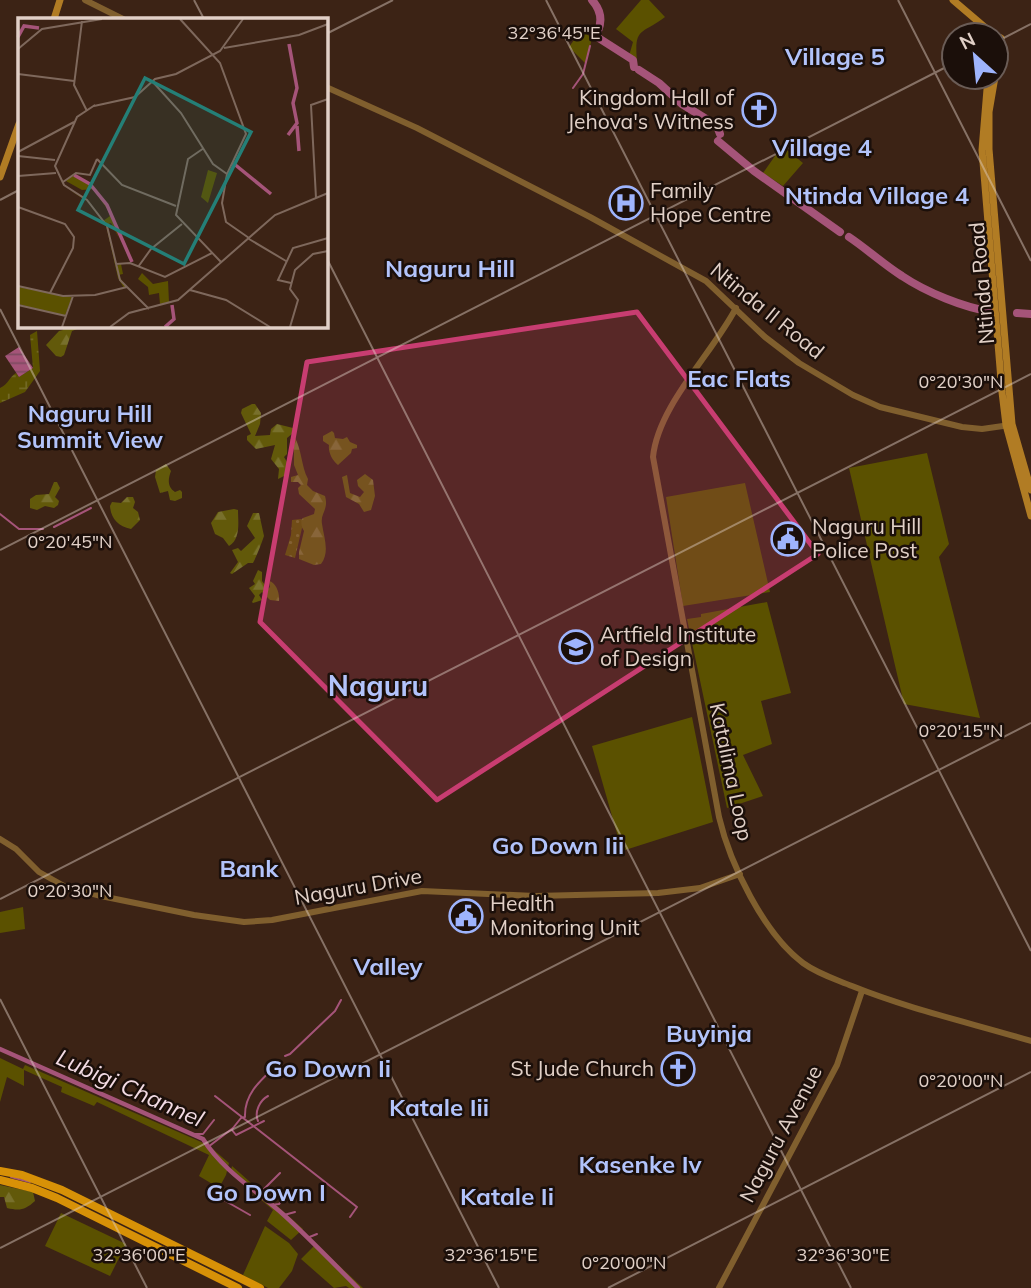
<svg xmlns="http://www.w3.org/2000/svg" width="1031" height="1288" viewBox="0 0 1031 1288" font-family="Mulish,sans-serif">
	<defs>
		<pattern id="forest-firs" width="22" height="20" patternUnits="userSpaceOnUse" patternTransform="scale(1.75)"><rect width="22" height="20" fill="#62590a"/><path d="M5 1l3.5 6h-7zM16 11l3.5 6h-7z" fill="#78702c"/></pattern>
		<pattern id="wetland-marsh" width="20" height="14" patternUnits="userSpaceOnUse" patternTransform="scale(1.75)"><rect width="20" height="14" fill="#5b5100"/><path d="M1 5h8M5 5V1M11 12h8M15 12V8" fill="none" stroke="#726924"/></pattern>
		<pattern id="garden-dots" width="8" height="8" patternUnits="userSpaceOnUse" patternTransform="scale(1.75)"><rect width="8" height="8" fill="#5b5100"/><path d="M2 2h.1M6 6h.1" fill="none" stroke="#726924" stroke-width="1.8" stroke-linecap="round"/></pattern>
		<pattern id="water-rules" width="6" height="5" patternUnits="userSpaceOnUse" patternTransform="scale(1.75)"><rect width="6" height="5" fill="#a55479"/><path d="M0 2.5h6" fill="none" stroke="#7e4b61"/></pattern>
	</defs>
	<rect width="100%" height="100%" fill="#3c2315"/>
	<!-- green -->
	<path fill="#5b5100" d="M641,0H649L665,17C641,35 634,27 637,61L629,56L633,42L616,29Z
		M581,30L592,38L586,64L569,47Z
		M782,146L803,163L783,186L763,173Z
		M927,453L949,544L939,557L980,718L904,704L849,468Z
		M745,483L770,592L683,606L666,497Z
		M767,602L791,693L761,701L772,744L743,755L763,796L727,808L687,619L701,617V614Z
		M692,717L713,822L622,851L592,746Z
		M23,907L25,929L0,933V912Z
		M0,1058L23,1069L25,1065L208,1145L229,1163L226,1175L219,1188L199,1176L209,1155L97,1102L94,1106L61,1092L62,1087L24,1070V1086L7,1077L0,1102Z
		M232,1166L303,1229L291,1240L267,1221L273,1210L237,1179L231,1170Z
		M61,1213L126,1244L110,1276L45,1246Z
		M265,1226L289,1243L298,1254L292,1271L279,1288H268L243,1275Z
		M316,1244L363,1288H349L346,1286L334,1288L301,1259Z"/>
	<!-- forest -->
	<path fill="url(#forest-firs)" d="M64,326H85L72,331L64,355L61,357L56,356L46,345L59,331L63,330Z
		M252,404H255L261,413L260,424L255,436L270,435L271,429L277,424L293,428V433L287,438V454L284,457L287,462L288,474L278,479L279,469L271,459L275,445L256,449L247,440V436L251,434L241,413L242,409Z
		M332,431L334,433L335,438L343,439L347,437L350,442L357,445V448L352,449L351,453L338,465C332,460 328,452 329,445L323,441V436Z
		M294,436C302,449 301,466 308,479L307,485L313,491L325,496C329,510 320,513 322,524C324,538 330,552 321,564L314,565L299,559V552L304,531L299,522L303,518L314,514L315,509L299,494L298,488L301,485L298,482H291V477L298,475L294,465V445L290,440Z
		M166,464L171,471C168,479 167,487 175,492L180,490L182,492V498L175,501L170,500L168,491L160,493L155,477L156,470Z
		M365,474L373,480L375,496L371,510L364,512L359,504L346,497L342,477L347,475L350,493L360,497L364,492L358,486L357,480Z
		M54,482H57L60,488L55,497L59,501L58,505L54,508L45,506L37,510L30,508V499L36,495L49,494Z
		M127,497H133L135,502L133,508L138,512L140,520L131,529C118,526 111,519 110,506L112,502L121,503Z
		M234,509L238,510C238,522 241,539 229,546L223,538L215,534L211,523L218,512Z
		M253,513H259L264,536C261,545 257,555 253,563H248L232,574L230,573L238,562L232,550L238,548L241,551L255,538L247,526Z
		M258,570L262,572V581L268,589L270,587L269,581C276,582 280,594 279,601L270,600L262,592L259,595L262,600L253,603L252,602L255,596L249,588L255,584L253,581Z
		M0,1185L33,1192L35,1201C25,1210 20,1211 7,1208L4,1197H0Z"/>
	<!-- wetland -->
	<path fill="url(#wetland-marsh)" d="M37,331L40,371L25,392L0,403V388C8,385 10,376 16,373L19,377L33,368L30,335Z"/>
	<!-- garden -->
	<path fill="url(#garden-dots)" d="M301,519L302,528L295,558L285,555L291,535L292,520Z"/>
	<!-- water -->
	<path fill="url(#water-rules)" d="M19,347L33,368L19,377L5,356Z"/>
	<g fill="none" stroke-linecap="round" stroke-linejoin="round">
		<!-- stream -->
		<path stroke="#a55479" stroke-width="2" d="M573,88L583,74L590,46
			M0,514L19,529H43
			M54,527L91,508
			M285,1056L290,1054L335,1011L341,1000
			M215,1096L357,1207L350,1217
			M258,1121C254,1112 260,1100 268,1096
			M232,1130L236,1135L264,1121
			M193,1134H203L214,1120
			M208,1147L233,1128L241,1118L245,1117C244,1093 262,1079 278,1064
			M11,1177L30,1182
			M259,1194L280,1173
			M215,1195L250,1215
			M271,1205L279,1204L289,1193
			M284,1215L295,1212
			M307,1238L317,1234"/>
		<!-- canal -->
		<path stroke="#a55479" stroke-width="4.5" d="M0,1049L203,1139C223,1171 257,1191 285,1216C310,1239 334,1264 358,1288"/>
		<!-- river -->
		<path stroke="#a55479" stroke-width="8" d="M592,0C600,9 603,19 598,31
			M597,37L633,60L634,67
			M639,70L659,83L682,104L711,122
			M717,126L720,134
			M718,141L754,171L840,232
			M849,237C867,249 883,264 902,276C926,292 964,308 993,312
			M1017,313L1031,314"/>
		<!-- tertiary -->
		<path stroke="#805f2e" stroke-width="6" d="M85,0L123,19
			M326,87L417,128L590,217L706,281L765,337L799,363L853,395L880,407L962,427L982,429L1010,425
			M736,308C712,354 658,406 653,457L719,817C730,864 764,934 803,963C818,974 835,979 852,986C909,1009 971,1023 1031,1041
			M0,839L16,849L39,872L64,886L101,896L194,915L244,922L272,920L422,891L535,896L658,893L700,888L740,874
			M719,1288L837,1065L862,991"/>
		<!-- secondary -->
		<path stroke="#b17c24" stroke-width="7" d="M953,0L994,35
			M54,19L60,0
			M996,36L1001,38L996,71
			M988,77L982,150L1002,392L1006,425L1031,516
			M995,77L989,112V149L1012,424L1031,490
			M0,177L19,124"/>
		<!-- primary -->
		<path stroke="#d79107" stroke-width="8" d="M0,1171L22,1175L62,1190L260,1288
			M0,1180L32,1188L57,1198L238,1288"/>
	</g>
	<!-- marked area -->
	<path fill="#c83d71" fill-opacity="0.2" stroke="#c83d71" stroke-width="5" stroke-linejoin="round" d="M637,312L818,554L437,800L260,622L307,362Z"/>
	<!-- ticks -->
	<path fill="none" stroke="#e1d0c7" stroke-width="2" stroke-opacity="0.45" d="M194,0L204,19M546,0L1031,951M898,0L1031,261M326,34L393,0M996,42L1031,24M0,200L19,190M326,257L851,1288M0,309L499,1288M0,550L954,63M0,899L1031,374M0,999L147,1288M0,1248L1031,723M608,1288L1031,1072"/>
	<!-- icons -->
	<defs>
		<symbol id="church-ring" viewBox="-11 -11 22 22"><circle r="9.5" fill="#1b0f0a" stroke="#9eb4fd" stroke-width="1.5"/><path d="M-1.2-6h2.4v3.5h3.3v2.4h-3.3V6h-2.4V-.1h-3.3v-2.4h3.3Z" fill="#9eb4fd"/></symbol>
		<symbol id="hospital-ring" viewBox="-11 -11 22 22"><circle r="9.5" fill="#1b0f0a" stroke="#9eb4fd" stroke-width="1.5"/><path d="M-5-5h3v3.5h4V-5h3V5h-3V1.5h-4V5h-3Z" fill="#9eb4fd"/></symbol>
		<symbol id="civic-ring" viewBox="-11 -11 22 22"><circle r="9.5" fill="#1b0f0a" stroke="#9eb4fd" stroke-width="1.5"/><path d="M-.6-6.5H3V-4.5H.6V-3L4-1V1h2V6H-6V1h2V-1L-.6-3ZM-1.2 2.5V6h2.4V2.5Z" fill="#9eb4fd"/></symbol>
		<symbol id="university-ring" viewBox="-11 -11 22 22"><circle r="9.5" fill="#1b0f0a" stroke="#9eb4fd" stroke-width="1.5"/><path d="M0-5L7-2L0 1L-7-2ZM-4 1L0 2.5L4 1V4Q0 6-4 4Z" fill="#9eb4fd"/></symbol>
	</defs>
	<g fill-rule="evenodd">
		<use href="#church-ring" x="740" y="91" width="38" height="38"/>
		<use href="#hospital-ring" x="607" y="184" width="38" height="38"/>
		<use href="#civic-ring" x="769" y="520" width="38" height="38"/>
		<use href="#university-ring" x="557" y="628" width="38" height="38"/>
		<use href="#civic-ring" x="447" y="897" width="38" height="38"/>
		<use href="#church-ring" x="659" y="1050" width="38" height="38"/>
	</g>
	<g text-anchor="middle" stroke-width="5" stroke-linejoin="round" paint-order="stroke">
		<!-- poi labels -->
		<g font-size="21" fill="#e1d0c7" stroke="#1b0f0a" text-anchor="start">
			<text x="734" y="105" text-anchor="end">Kingdom Hall of<tspan x="734" dy="24">Jehova's Witness</tspan></text>
			<text x="650" y="198">Family<tspan x="650" dy="24">Hope Centre</tspan></text>
			<text x="812" y="534">Naguru Hill<tspan x="812" dy="24">Police Post</tspan></text>
			<text x="600" y="642">Artfield Institute<tspan x="600" dy="24">of Design</tspan></text>
			<text x="490" y="911">Health<tspan x="490" dy="24">Monitoring Unit</tspan></text>
			<text x="654" y="1076" text-anchor="end">St Jude Church</text>
		</g>
		<!-- street labels -->
		<g font-size="21" fill="#e1d0c7" stroke="#1b0f0a">
			<text transform="translate(982 283) rotate(-95)" y="7">Ntinda Road</text>
			<text transform="translate(767 311) rotate(39)" y="7">Ntinda II Road</text>
			<text transform="translate(731 772) rotate(78)" y="7">Katalima Loop</text>
			<text transform="translate(358 887) rotate(-10)" y="7">Naguru Drive</text>
			<text transform="translate(781 1134) rotate(-62)" y="7">Naguru Avenue</text>
		</g>
		<!-- neighbourhood labels -->
		<g font-size="23" font-weight="bold" fill="#b2c3fa" stroke="#1b0f0a">
			<text x="90" y="422">Naguru Hill<tspan x="90" dy="26">Summit View</tspan></text>
		</g>
		<!-- water labels -->
		<g font-size="23" font-style="italic" fill="#f3dbe4" stroke="#1b0f0a">
			<text transform="translate(130 1088) rotate(24)" y="8">Lubigi Channel</text>
		</g>
		<!-- quarter labels -->
		<g font-size="24" font-weight="bold" fill="#b2c3fa" stroke="#1b0f0a">
			<text x="835" y="65">Village 5</text>
			<text x="822" y="156">Village 4</text>
			<text x="877" y="204">Ntinda Village 4</text>
			<text x="450" y="277">Naguru Hill</text>
			<text x="739" y="387">Eac Flats</text>
			<text x="558" y="854">Go Down Iii</text>
			<text x="249" y="877">Bank</text>
			<text x="388" y="975">Valley</text>
			<text x="709" y="1042">Buyinja</text>
			<text x="328" y="1077">Go Down Ii</text>
			<text x="439" y="1116">Katale Iii</text>
			<text x="640" y="1173">Kasenke Iv</text>
			<text x="266" y="1201">Go Down I</text>
			<text x="507" y="1205">Katale Ii</text>
		</g>
		<!-- district labels -->
		<g font-size="28" font-weight="bold" fill="#b2c3fa" stroke="#1b0f0a">
			<text x="378" y="696">Naguru</text>
		</g>
	</g>
	<!-- overview -->
	<g transform="translate(18 18)">
		<rect width="310" height="310" fill="#3c2315"/>
		<path d="M190,152L199,155L190,185L183,179ZM54,158L67,163L75,171L89,188L101,220L93,205L88,207L91,214L98,248L103,246L105,256L100,257L108,268L106,270L100,260L88,207L69,183L51,172L67,181L85,203L92,198L90,192L75,171L64,172L48,163ZM124,255L135,266L150,263L151,284L142,286L141,275L131,277L130,269L120,261ZM0,269L54,279L47,298L0,286Z" fill="#5b5100"/>
		<path fill="none" stroke="#a55479" stroke-width="3.5" d="M0,19L6,8L21,10M279,108L281,133M270,117L279,105L275,85L279,70L271,26M215,145L253,176M56,157L72,166L89,187L114,244M147,309L156,301L154,287"/>
		<path fill="none" stroke="#7e685c" stroke-width="2" d="M162,1L202,45L228,116L209,156L204,185L208,204L231,220M64,3L56,67L69,93M206,30L281,17L310,6M0,31L24,11L84,1M0,56L56,63M134,63L163,95L195,146L209,156M77,87L59,99L37,148L46,167L69,182L89,208L102,262L131,291M76,88L117,79L137,61L158,56L202,33L225,1M186,130L170,141L158,197L203,244M0,134L56,104M0,138L37,142M79,141L104,167L158,188M0,158L38,155M45,164L58,155L72,157L79,141M298,180L293,87L310,81M0,189L47,206L56,219L55,230L32,275M231,221L268,243M98,246L112,245L147,259L194,235M120,249L133,231L164,206M273,265L260,262L275,230L310,220M0,268L45,278L77,277L109,269M172,272L208,282L252,309M0,287L48,298M44,309L55,278M92,309L111,295L160,282L257,197L310,175M272,309L280,282L272,271L277,252L295,236L310,233"/>
		<path fill="#247f77" fill-opacity="0.15" stroke="#247f77" stroke-width="3.5" d="M127,60L233,114L166,246L60,192Z"/>
		<rect width="310" height="310" fill="none" stroke="#e1d0c7" stroke-width="3.5"/>
	</g>
	<g font-size="18" text-anchor="middle" fill="#e1d0c7" stroke="#1b0f0a" stroke-width="5" stroke-linejoin="round" paint-order="stroke">
		<text x="554" y="39">32°36'45"E</text>
		<text x="961" y="388">0°20'30"N</text>
		<text x="70" y="548">0°20'45"N</text>
		<text x="961" y="737">0°20'15"N</text>
		<text x="70" y="897">0°20'30"N</text>
		<text x="961" y="1087">0°20'00"N</text>
		<text x="139" y="1261">32°36'00"E</text>
		<text x="491" y="1261">32°36'15"E</text>
		<text x="843" y="1261">32°36'30"E</text>
		<text x="624" y="1269">0°20'00"N</text>
	</g>
	<!-- north arrow -->
	<g transform="translate(975 56) rotate(333)"><circle r="33" fill="#1b0f0a" stroke="#6a5c56" stroke-width="2"/>
	<path d="M0-5L12 26L0 18L-12 26Z" fill="#9eb4fd"/>
	<text y="-10" font-size="19" font-weight="bold" text-anchor="middle" fill="#e1d0c7">N</text>
	</g>
</svg>
